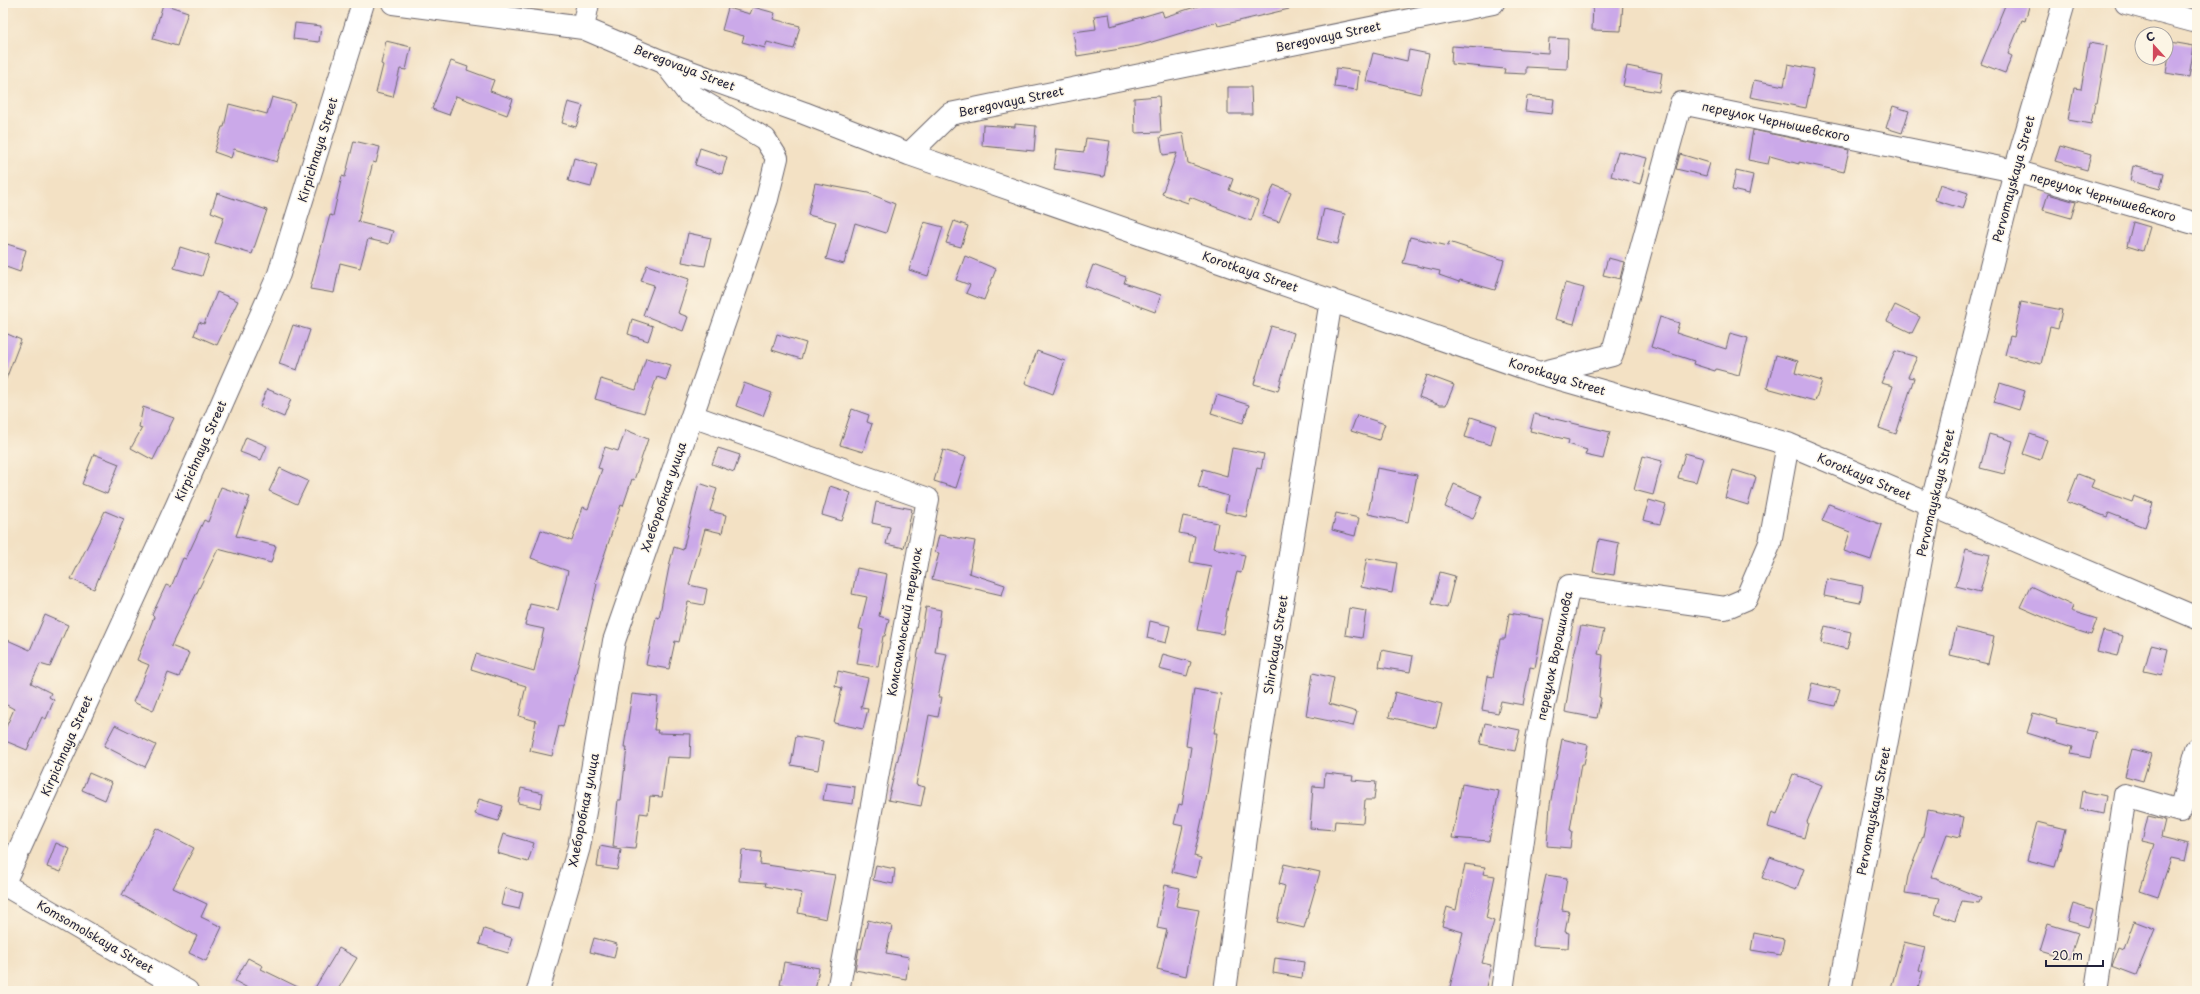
<svg xmlns="http://www.w3.org/2000/svg" width="2200" height="994" viewBox="0 0 2200 994" font-family="'Playpen Sans',sans-serif">
	<rect width="100%" height="100%" fill="#fcf5e5"/>
	<filter id="ink" filterUnits="userSpaceOnUse"><feTurbulence type="fractalNoise" baseFrequency=".025" numOctaves="2"/><feDisplacementMap in="SourceGraphic" scale="8" xChannelSelector="R" yChannelSelector="G"/><feConvolveMatrix kernelMatrix="1 2 1 2 8 2 1 2 1" color-interpolation-filters="sRGB"/></filter>
	<filter id="wash" filterUnits="userSpaceOnUse"><feTurbulence type="fractalNoise" baseFrequency=".012" numOctaves="4" result="noise"/><feDisplacementMap in="SourceGraphic" scale="16" xChannelSelector="R" yChannelSelector="G"/><feGaussianBlur stdDeviation="0.9" result="paint"/><feColorMatrix in="noise" values="0 0 0 0 0 0 0 0 0 0 0 0 0 0 0 0 0 1.4 0 .05"/><feComposite in="paint" operator="in"/></filter>
	<g filter="url(#wash)">
		<rect width="100%" height="100%" fill="#f3e1c4"/>
		<g id="blocks">
			<!-- building -->
			<path fill="#cba9e9" d="M1207,3H1289V9L1218,26L1217,22L1139,46L1077,56L1073,32L1096,29L1094,16L1109,14L1111,26L1162,11L1164,17Z
				M1593,3H1623L1621,31L1592,30Z
				M2006,3H2030L2025,21L2022,20L2008,54L2012,56L2005,73L1981,64Z
				M163,4L188,12L177,46L153,39Z
				M753,7L775,13L773,19L800,26L794,49L767,42L765,48L742,42L744,36L722,30L728,8L750,14Z
				M295,23L321,26L319,42L293,39Z
				M1549,38L1568,39L1567,69L1526,67V74L1504,73L1505,69L1451,64L1452,46L1548,53Z
				M386,41L411,47L406,70L400,69L393,97L376,93L383,65L381,64Z
				M2171,42L2194,46L2189,77L2166,73Z
				M2089,43L2107,46L2097,103H2095L2091,124L2068,120L2074,88L2081,89Z
				M1409,50L1429,54L1420,94L1366,81L1373,53L1407,61Z
				M451,61L468,67L467,70L494,80L490,91L513,99L507,115L456,96L449,115L432,109Z
				M1788,64L1814,69L1806,108L1750,97L1754,80L1784,86Z
				M1627,66L1662,73L1659,92L1623,86Z
				M1336,68L1359,71L1357,90L1334,87Z
				M1228,87H1251L1252,114H1228Z
				M1159,96L1161,132L1135,133L1134,98Z
				M1527,96L1554,99L1552,114L1525,111Z
				M272,97L295,103L277,162L234,149L231,158L214,152L222,127H224L229,104L267,114Z
				M568,102L583,106L576,127L562,123Z
				M1893,106L1909,111L1902,133L1886,128Z
				M1015,124L1036,126L1034,151L982,146L983,125L1015,127Z
				M1753,130L1849,150L1844,172L1799,162V164L1770,156L1768,164L1748,160Z
				M1183,133L1188,163L1233,179L1229,190L1258,201L1251,221L1190,197L1188,203L1162,194L1177,153L1163,155L1160,137Z
				M1086,138L1110,141L1104,177L1054,169L1057,149L1084,152Z
				M354,141L380,147L376,163L373,162L358,222L393,231L389,244L368,239L360,268L340,263L334,293L310,289L330,215L333,216L342,176L345,177Z
				M2060,146L2091,155L2087,170L2055,161Z
				M700,148L727,157L722,174L695,165Z
				M1618,151L1647,158L1640,184L1611,176Z
				M1680,154L1710,163L1706,176L1676,169Z
				M574,158L597,165L591,187L568,181Z
				M2133,166L2164,173L2160,189L2130,181Z
				M1736,171L1753,175L1749,194L1732,190Z
				M815,183L868,193L895,204L886,233L855,223L844,264L826,259L836,222L808,215Z
				M1940,184L1968,193L1963,209L1935,200Z
				M1274,185L1291,192L1279,222L1262,216Z
				M217,193L267,210L252,254L215,243L224,217L211,212Z
				M2048,194L2076,202L2071,218L2043,210Z
				M1324,209L1345,214L1338,244L1317,239Z
				M954,221L968,226L961,247L946,243Z
				M924,222L943,227L928,276L909,270Z
				M2133,222L2150,227L2143,251L2127,246Z
				M688,233L711,238L705,266L682,262Z
				M1410,237L1448,246L1449,242L1504,260L1495,290L1460,280L1459,282L1439,275L1440,271L1403,263Z
				M7,244L26,250L20,272L3,266V256Z
				M180,247L209,256L202,276L174,268Z
				M965,256L996,269L984,300L966,293L970,285L956,280Z
				M1608,258L1624,262L1620,279L1603,275Z
				M647,265L689,279L678,313L688,317L683,331L643,315L654,285L641,281Z
				M1093,265L1126,277L1124,283L1161,295L1155,312L1085,286Z
				M1565,283L1584,288L1574,324L1555,319Z
				M217,292L238,301L217,345L194,335L199,322L204,324Z
				M2021,302L2062,310L2058,329L2050,327L2041,364L2005,355L2010,336L2014,337Z
				M1895,305L1920,317L1912,333L1887,321Z
				M1660,317L1679,323L1676,333L1726,349L1730,333L1748,338L1739,375L1716,369L1715,371L1693,364L1694,361L1651,347Z
				M632,319L653,326L648,341L628,334Z
				M293,325L310,330L297,370L279,364Z
				M1271,326L1294,333L1278,391L1254,384Z
				M3,332L21,340L4,384H3Z
				M777,334L806,343L801,359L772,350Z
				M1037,351L1065,361L1053,394L1025,383Z
				M1895,351L1917,357L1908,377L1914,378L1896,434L1879,428L1893,386L1881,383Z
				M1776,355L1798,361L1795,373L1822,381L1815,401L1767,388Z
				M646,358L671,365L666,380L657,377L644,413L595,399L601,379L636,390Z
				M1427,375L1454,385L1446,405H1440L1419,397Z
				M744,383L772,393L763,416L736,406Z
				M2000,383L2025,391L2019,410L1994,402Z
				M267,389L291,399L284,417L260,407Z
				M1217,395L1249,405L1243,423L1211,413Z
				M143,407L174,418L153,460L131,448L142,428L139,427Z
				M852,409L869,415L867,422L872,424L863,452L840,445Z
				M1534,414L1610,432L1603,459L1585,455L1587,450L1568,444L1569,440L1530,431Z
				M1357,415L1385,424L1379,440L1351,431Z
				M1471,417L1496,425L1491,445L1465,437Z
				M626,430L648,439L634,480L632,479L623,506L621,505L595,583L597,584L563,727L559,726L552,756L530,751L536,721L519,716L526,686L471,669L476,654L534,671L544,629L525,625L530,604L558,610L568,571L531,558L541,530L572,541L583,507L588,509L602,469L598,468L605,447L618,451Z
				M1989,434L2013,441L2004,474L1980,468Z
				M2030,434L2047,440L2040,460L2023,454Z
				M246,437L267,446L261,460L240,452Z
				M718,448L740,455L734,472L712,464Z
				M1232,448L1264,454L1261,469L1257,468L1246,517L1225,512L1228,496L1198,487L1203,469L1227,476Z
				M943,450L966,457L956,488L934,481Z
				M1685,453L1703,458L1696,482L1678,478Z
				M94,454L119,464L107,494L82,484Z
				M1643,456L1662,461L1653,495L1634,490Z
				M280,468L308,481L297,504L269,491Z
				M1377,468L1417,475L1408,522L1368,514Z
				M1733,470L1756,477L1748,505L1725,498Z
				M2078,474L2094,480L2091,487L2132,502L2134,496L2153,503L2145,527L2109,513L2107,517L2067,502Z
				M699,483L717,489L710,511L726,515L722,533L705,529L689,585L707,589L704,605L688,602L679,642L675,641L669,669L646,665L656,617L659,618L670,562L674,547L683,550Z
				M1454,484L1482,496L1473,519L1445,507Z
				M830,486L851,493L842,521L822,515Z
				M221,487L250,497L236,536L276,546L271,563L218,549L171,646L189,653L179,677L168,673L153,711L133,702L149,665L137,660L154,617L152,615L166,585L171,587L183,558L186,559L204,520L208,522Z
				M1649,500L1666,505L1660,524L1643,520Z
				M876,502L912,509L904,548L886,544L890,527L872,523Z
				M1829,504L1882,525L1871,560L1844,551L1850,532L1822,521Z
				M105,511L124,519L94,589L71,579Z
				M1336,513L1359,518L1355,536L1332,530Z
				M1183,516L1218,523L1213,548L1245,555L1241,573L1237,572L1228,605L1223,634L1197,630L1211,566L1190,562L1195,536L1179,533Z
				M939,535L975,541L969,573L1005,585L1002,595L932,579L939,553L935,552Z
				M1599,539L1619,543L1614,575L1593,572Z
				M1966,549L1990,555L1980,592L1956,586Z
				M1367,558L1397,563L1392,593L1361,587Z
				M857,568L887,574L879,616L889,619L885,636H883L878,667L857,664L863,630L859,629L867,597L852,594Z
				M1440,572L1455,576L1447,608L1432,604Z
				M1827,579L1863,586L1860,603L1824,596Z
				M2030,586L2073,606L2071,611L2097,619L2091,635L2066,627L2020,607Z
				M926,607L941,610L935,652L947,654L938,697H942L938,717L929,715L916,785L925,787L921,806L888,800L904,734Z
				M1349,608L1366,611L1362,638L1345,635Z
				M1509,613L1544,619L1535,668L1530,667L1523,705L1501,701L1498,713L1482,710L1488,676L1493,677L1500,639H1505Z
				M45,615L68,625L50,667L40,664L31,683L51,693L49,697L54,700L46,719L42,717L27,750L3,740V734L14,709L3,703V638L30,650Z
				M1150,621L1170,626L1166,643L1147,638Z
				M1581,626L1604,630L1598,654L1603,655L1599,697L1601,698L1597,718L1565,712L1574,655Z
				M1825,626L1851,632L1847,649L1821,643Z
				M1956,628L1994,637L1988,664L1950,655Z
				M2103,631L2123,636L2118,656L2097,651Z
				M2151,645L2168,649L2162,675L2144,671Z
				M1382,650L1413,656L1410,672L1379,667Z
				M1163,654L1191,662L1187,676L1159,669Z
				M838,671L868,678L861,708L868,709L863,729L834,723L842,688L835,686Z
				M1313,673L1334,678L1329,704L1357,712L1353,726L1306,716Z
				M1812,683L1840,690L1835,706L1808,700Z
				M1194,689L1221,694L1214,733H1217L1205,806L1194,856L1201,858L1196,878L1172,872L1183,826L1174,824L1179,804L1182,805L1191,747L1186,746Z
				M1395,692L1442,704L1436,728L1389,717Z
				M632,694L658,697L654,730H658L657,733L691,734L690,758L667,757L662,797L650,796L648,814L640,813L635,849L613,847L618,800H621L627,747H624Z
				M2033,713L2057,720L2056,723L2096,732L2090,758L2071,754L2073,747L2027,733Z
				M1485,723L1520,730L1515,751L1480,744Z
				M115,725L156,745L145,767L104,746Z
				M796,736L823,741L818,770L791,765Z
				M1562,739L1588,745L1584,764H1581L1570,830L1572,831L1570,848L1547,846L1550,805Z
				M2132,749L2151,754L2143,781L2125,776Z
				M89,773L112,783L105,800L82,790Z
				M1325,773L1353,776L1352,780L1376,782L1374,800H1365L1363,823L1335,821L1334,830L1310,828L1313,786L1324,787Z
				M1793,774L1822,785L1807,822L1808,823L1804,838L1768,827L1772,812L1777,814Z
				M826,783L855,787L853,804L823,800Z
				M1462,784L1499,791L1489,841L1452,838Z
				M521,788L543,793L540,808L518,803Z
				M2083,791L2106,796L2103,814L2080,809Z
				M479,799L503,806L498,821L475,814Z
				M1928,810L1964,817L1960,837L1947,834L1931,877L1938,878V880L1981,898L1979,903L1962,901L1955,921L1935,914L1940,898L1905,893L1908,876L1923,836Z
				M2148,816L2165,820L2161,837L2189,844L2185,861L2171,858L2158,897L2140,891L2155,844L2142,841Z
				M2037,822L2065,829L2055,867L2027,860Z
				M156,828L194,848L173,888L207,904L201,917L222,927L206,961L189,953L197,936L122,895Z
				M503,834L534,843L528,862L497,853Z
				M56,843L70,849L61,872L47,867Z
				M600,846L621,850L617,870L597,867Z
				M742,850L761,852L760,864L835,875L826,919L798,913L802,893L765,886L766,883L739,881Z
				M1770,857L1804,869L1796,890L1762,878Z
				M1284,864L1320,872L1304,928L1277,922L1285,886L1279,884Z
				M1465,864L1485,867L1483,874L1495,876L1486,918L1494,921L1482,963L1491,965L1485,991H1449L1463,932L1442,926L1447,907L1456,910Z
				M876,865L895,869L893,884L873,880Z
				M1546,875L1567,878L1562,910L1569,911L1565,932L1569,933L1568,948L1533,946L1534,930Z
				M1165,885L1180,888L1176,906L1199,910L1186,976L1157,969L1167,930L1157,928Z
				M505,888L523,893L519,909L501,905Z
				M2073,904L2093,910L2088,927L2068,921Z
				M868,920L892,926L886,953L909,957L906,979L855,970L859,948L861,949Z
				M2134,921L2155,929L2136,975L2112,966L2119,946L2124,948Z
				M2048,924L2078,933L2070,959L2040,950Z
				M484,929L512,938L508,953L479,944Z
				M1754,933L1784,939L1781,955L1751,950Z
				M594,938L617,944L614,958L590,952Z
				M1904,942L1925,947L1919,970L1923,971L1917,991H1902L1891,988Z
				M339,948L357,958L337,991H313Z
				M248,958L263,966L261,969L306,991H253L235,981Z
				M1275,958L1304,962L1302,978L1273,973Z
				M784,962L819,968L815,991L780,985Z"/>
		</g>
	</g>
	<g filter="url(#ink)">
		<use href="#blocks" fill-opacity="0" stroke="#6b656b" stroke-width="1"/>
		<g fill="none" stroke-linecap="round" stroke-linejoin="round">
			<defs>
				<path id="minor" d="M393,3L583,28L663,62L804,113L909,154L950,114L1493,3
					M2126,3L2197,22
					M583,28L588,3
					M909,154L1539,373L1788,444L2197,618
					M1540,373L1612,355L1681,103L2015,171L2197,224
					M692,416L928,499L838,991
					M3,884L187,991
					M3,885L177,505L279,274L363,3
					M538,991L579,847L614,641L767,199L777,158L765,139L688,93L664,62
					M1225,991L1256,765L1331,300
					M1502,991L1537,739L1569,586L1725,608L1746,599L1770,543L1788,444
					M1840,991L1931,506L2015,171L2064,3
					M2096,991L2125,795L2180,811L2197,749"/>
			</defs>
			<!-- minor casing -->
			<use href="#minor" stroke="#6b656b" stroke-width="24"/>
			<!-- minor -->
			<use href="#minor" stroke="#fff" stroke-width="22"/>
		</g>
	</g>
	<g text-anchor="middle" stroke-width="3" stroke-linejoin="round" paint-order="stroke">
		<!-- street labels -->
		<g font-size="12" fill="#22223b" stroke="#fcf5e5">
			<text transform="translate(1328 37) rotate(-12)" y="4">Beregovaya Street</text>
			<text transform="translate(684 68) rotate(21)" y="4">Beregovaya Street</text>
			<text transform="translate(1011 102) rotate(-12)" y="4">Beregovaya Street</text>
			<text transform="translate(1776 122) rotate(12)" y="4">переулок Чернышевского</text>
			<text transform="translate(318 150) rotate(-73)" y="4">Kirpichnaya Street</text>
			<text transform="translate(2014 179) rotate(-75)" y="4">Pervomayskaya Street</text>
			<text transform="translate(2103 197) rotate(16)" y="4">переулок Чернышевского</text>
			<text transform="translate(1250 272) rotate(19)" y="4">Korotkaya Street</text>
			<text transform="translate(1557 377) rotate(17)" y="4">Korotkaya Street</text>
			<text transform="translate(201 451) rotate(-66)" y="4">Kirpichnaya Street</text>
			<text transform="translate(1864 477) rotate(23)" y="4">Korotkaya Street</text>
			<text transform="translate(1936 493) rotate(-77)" y="4">Pervomayskaya Street</text>
			<text transform="translate(664 497) rotate(-71)" y="4">Хлеборобная улица</text>
			<text transform="translate(905 622) rotate(-80)" y="4">Комсомольский переулок</text>
			<text transform="translate(1276 645) rotate(-81)" y="4">Shirokaya Street</text>
			<text transform="translate(1555 656) rotate(-78)" y="4">переулок Ворошилова</text>
			<text transform="translate(67 746) rotate(-66)" y="4">Kirpichnaya Street</text>
			<text transform="translate(584 810) rotate(-79)" y="4">Хлеборобная улица</text>
			<text transform="translate(1874 811) rotate(-79)" y="4">Pervomayskaya Street</text>
			<text transform="translate(95 937) rotate(30)" y="4">Komsomolskaya Street</text>
		</g>
	</g>
	<!-- margin -->
	<rect width="2200" height="994" fill="none" stroke="#fcf5e5" stroke-width="16"/>
	<!-- north arrow -->
	<g transform="translate(2154 46) rotate(339)"><circle r="19" fill="#fcf5e5" stroke="#a5a1a1"/>
	<path d="M0-3L7 15L0 10L-7 15Z" fill="#d1495b"/>
	<text y="-6" font-size="11" font-weight="bold" text-anchor="middle" fill="#22223b">С</text>
	</g>
	<!-- scale -->
	<path d="M2046 960v6h57v-6" fill="none" stroke="#22223b" stroke-width="2"/>
	<text x="2052" y="960" font-size="12" fill="#22223b" stroke="#fcf5e5" stroke-width="3" paint-order="stroke">20 m</text>
</svg>
